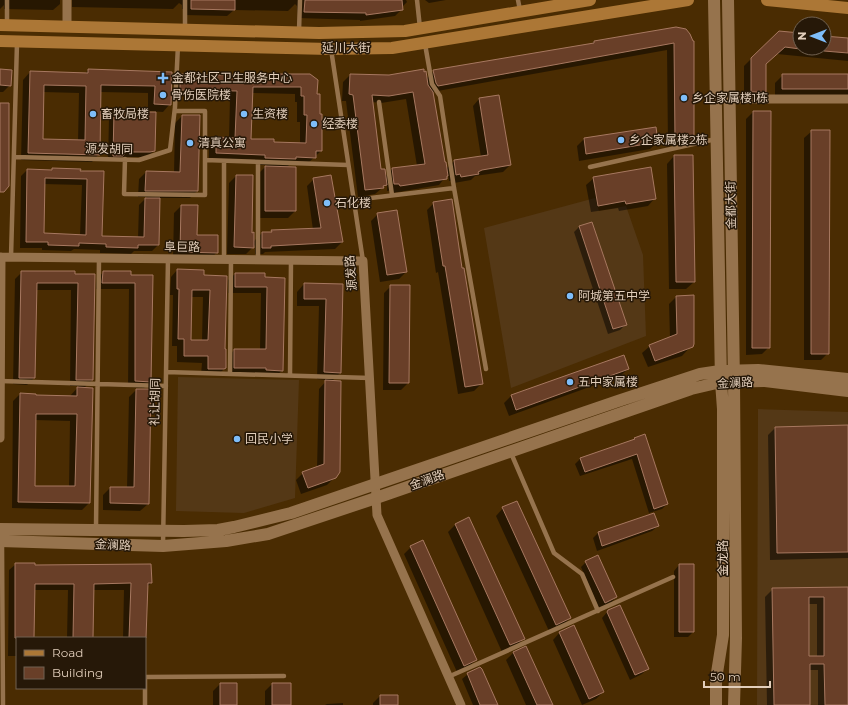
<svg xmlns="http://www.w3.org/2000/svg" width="848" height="705" viewBox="0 0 848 705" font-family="Montserrat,'Noto Sans SC',sans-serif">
	<rect width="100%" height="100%" fill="#4a2c02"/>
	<!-- built -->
	<path fill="#543816" d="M595,198L599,211L626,206L643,255L646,336L511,388L484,228Z
		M178,377L299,380L295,498L244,513L176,511Z
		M758,409L848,412V705H757Z"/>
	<!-- shadow -->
	<path fill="#0007" fill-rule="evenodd" d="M0,0H60V4L53,10L4,9V5L0,9Z
		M72,0H406L407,2L402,7V9L395,16L360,21V20L298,18L297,6L295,4L288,11L234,10L227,16L184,15V9H182V5L179,3L173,9L72,7Z
		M425,0H446L429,3Z
		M676,28L693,138L686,145L668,146L667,50L432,92L444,163L446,169L454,161L481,157L473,106L479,99L510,165L503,172L475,176L471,180L454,183V180L449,181L448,174L439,185L393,193L392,190L387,191V184L375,194L358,197L346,101H342L343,82L350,75L426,79L434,71L591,45L594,41ZM406,99L417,166L392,169L385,177L380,171L372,102L381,103Z
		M800,34V48H824V37L848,39V61L777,54L765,65V91L757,99H744V66L752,58Z
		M0,70L10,85L3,92H0Z
		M88,70L171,73L170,104L163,112L148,111V93L100,92L99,154L92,162L21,160L23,80L30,72L85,74ZM43,92L79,93L78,141L42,140Z
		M181,75L259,77L262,75H309L316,95L321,151L307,164H290L286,168L295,211L288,218H259L258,174L267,165H259V162L209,160V145L217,138L229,139L230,98L173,96L174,82ZM252,93L295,94V102H297V122H300V144L273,143L250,140Z
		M783,75H848V96H775V83Z
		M753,112L769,347L762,354L746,355V119Z
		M114,113L154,151L148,156L144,157H122L118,160L108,161L109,118Z
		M182,116L197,191L190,198H159L158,245L152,251H134L131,254L100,253V250L74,249L71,251L42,250V248H20L21,176L27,170H80L79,172H103L101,237L138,238L139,205L147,197H138L139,179L146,172L174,173L175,123ZM43,184L82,185L80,235L43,234Z
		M812,131L828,353L821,360H804V138Z
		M584,139L657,142L650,149L579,161L577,146Z
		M674,156L694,282L686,289H669L667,164Z
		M236,176L253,242L262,233H270L272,231L313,230L307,186L314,179L342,242L335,249L265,252L263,254H255V245L246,254H227L229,183Z
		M594,178L655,198L648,206L619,211L618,208L591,212L586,185Z
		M434,203L461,269L481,384L474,391L458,394L438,272L436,273L427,210Z
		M181,206H197L196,236L217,252L210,260L173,259L174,213Z
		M378,214L406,272L399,279L380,282L371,221Z
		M592,223L626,324L620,330L608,334L574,232L579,227Z
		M177,270L202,276L226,277L224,350L225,368L218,375H201L202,363L177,362V346H172L173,295H170L171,277ZM191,297H203L202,341H190Z
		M22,272L94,275L92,380L84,388L89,503L82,510L12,508L13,401L20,394L35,396H70L79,386H70L71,290H36L34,378L27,385L13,384L15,279ZM35,420L70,421L69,487H33Z
		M104,272L130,276H152L150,381L144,388L128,387L129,289H96L97,278Z
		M235,274L264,278L284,279L282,370L276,377L228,374V357L234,350H260L261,293H228V280Z
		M304,284L342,285L340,373L331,382L335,477L327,485L301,494L296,480L303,473L317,468L319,389L327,380L317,379L319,306H297V292Z
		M391,286L408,383L401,390H383L384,293Z
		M676,297L693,344L682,356L648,367L642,353L650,346L670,338L669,304Z
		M628,369L620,376L509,416L504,403L511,396Z
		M136,390L148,504L140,511L103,510V495L110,488H127L129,397Z
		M848,426V558L770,560L768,435L775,428Z
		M645,435L667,504L662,509L649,513L632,459L580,476L575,464L580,459L632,441L635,439Z
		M503,508L570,618L563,625L549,631L496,516Z
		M653,514L658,526L652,531L597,551L593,538L598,533Z
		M469,519L523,639L516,646L502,652L448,532L455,525Z
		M411,547L476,660L468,667L457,672L404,554Z
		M586,562L616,597L611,603L599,608L581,567Z
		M16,564L151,583L147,587L145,652V638H123L124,590H93L92,638H67L68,590H34L33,638H17V656H8L9,570Z
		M679,565L693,632L688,637H674V571Z
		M848,588V705H818V670H809L810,705H767L765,597L773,589ZM808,604H817V657H808Z
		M608,611L647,669L642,674L630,680L602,618Z
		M560,632L603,692L596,699L582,705L553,640Z
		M526,648L552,705H526L506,660L513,653Z
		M468,674L497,705H473L462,679Z
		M220,684H236V705H213V691Z
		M272,684L290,705H265V691Z
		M380,696L397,705H373V703Z
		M343,703V705H325L327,704Z"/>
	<!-- building -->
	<path fill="#693f28" stroke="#a77860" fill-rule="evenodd" d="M191,0H235V10L191,9Z
		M305,0H402L403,10L366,15V13L304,12Z
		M676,27L686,29L690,34L693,41H694V139H675L674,43L438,86L436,83L433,70L594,43V41Z
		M779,31L800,33V49L785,47L766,64V92H751V58Z
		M824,36L848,38V53L824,51Z
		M0,69L12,70L11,86L0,85Z
		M88,69L172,72L171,105L154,104L155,86L101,85L100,155L28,153L30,71L88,73ZM44,85L86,86L85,140L43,139Z
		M424,69V72L426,71L428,85L433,92L445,162H446L448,176H447V179L400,186L399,184H394L392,168L425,164L413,92L389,96L372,95L381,169H385L387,185L383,186L384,188L365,190L353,95L349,94L350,74L389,75Z
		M180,74L261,76V74H310L318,80L317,94H320V114H322V151H316V158L296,157V159L265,158V155H263L216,153V137L235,138L237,91L180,90ZM253,87H301V96H304V115H307L306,143L274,142V139H251Z
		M782,74H848V89H782Z
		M499,95L511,165L482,170L478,172L479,174L461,177L460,174L456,175L454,160L488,155L479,98Z
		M0,103H9V186L4,192H0Z
		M753,111H771L770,348H752Z
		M114,112H156L155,151L150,152H124V155L123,156H113Z
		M182,115H200L198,191H145L146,171L180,172Z
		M656,127L658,142L586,154L584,138Z
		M811,130H830L829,354H811Z
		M674,155H693L695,282H676Z
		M265,166L296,167V211H265Z
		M651,167L656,199L626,204L625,201L598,206L593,177Z
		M52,168L81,169L80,171H104L102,236L144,237L145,198H160L159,245H138V248L106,247V244L79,243V246L48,245V242H26L27,169L52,170ZM45,178L87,179L86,235L44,233Z
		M236,175H253L252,233L254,232V248L234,247Z
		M331,175L343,242L271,246V248H262V232H272L271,230L321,228L313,178Z
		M452,199L462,268H464L483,384L465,387L445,266H443L433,202Z
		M181,205H198L197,235H218V253L180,252Z
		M397,210L407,272L387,275L377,213Z
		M592,222L627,325L613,329L579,226Z
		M177,269L204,270V275L227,276L225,349H226V368L224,369H208V356H184V339H178L179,289H177ZM192,290H210L208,340H191Z
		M21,271H75V274H95L93,380H76L78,283H37L35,378H19Z
		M103,271H131V275H153L151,382L135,381V283H102Z
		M235,273H265V277L285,278L283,371L266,370V368H234V349H266L267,287H235Z
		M304,283L343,284L341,373L324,372L326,299H304Z
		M390,285H410L409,383H389Z
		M694,295V344L693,347L655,361L649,345L677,334L676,296Z
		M624,355L629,369L516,410L511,395Z
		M325,380L341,381L340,472L336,478L308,488L302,472L324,464Z
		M77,387L93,388L90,503L18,502L20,393L36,394V395L77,396ZM36,414H77L75,486H35Z
		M136,389H151L149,504L110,503V487H134Z
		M848,425V552L777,553L775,427Z
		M645,434L668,504L654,509L637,454L585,472L580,458L635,439L634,438Z
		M517,501L571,618L556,625L502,507Z
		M654,513L659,526L602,546L598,532Z
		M469,517L525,639L510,645L455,524Z
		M423,540L477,660L464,666L410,546Z
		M598,555L617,597L605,603L585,561Z
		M15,563H35V565L151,564L152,583H148L146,638H129L131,583L94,584L93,638H73L74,584H35L34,638H15Z
		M679,564H694V632H679Z
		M848,587V705H825L824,664H810V705H774L772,588ZM809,597H824V656H809Z
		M620,605L649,669L635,675L607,612L608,610Z
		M574,625L604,692L589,699L559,632Z
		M526,646L553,705H537L513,652Z
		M480,667L482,669L498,705H480L467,673Z
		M220,683H237V705H220Z
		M272,683H291V705H272Z
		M380,695H398V705H380Z"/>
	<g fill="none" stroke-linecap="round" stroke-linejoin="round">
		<!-- lane -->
		<path stroke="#96734d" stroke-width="4.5" d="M417,0L420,28
			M518,0L520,10
			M7,24V0
			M185,28V0
			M299,31L300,0
			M425,44L432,84L440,96L454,188L486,369
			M331,49L363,261
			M379,102L392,195
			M14,157L139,160L170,150L175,107L178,45
			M125,159L124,194L205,195V111H175
			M205,160L348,165
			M590,167L716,139
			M354,200L454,188
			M11,257L17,43
			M224,259V161
			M258,260V162
			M166,372L370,378
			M230,373L231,259
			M290,375L291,260
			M0,381L166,386
			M511,453L554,553L582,574L598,611
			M96,528L99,258
			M2,543L3,705
			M163,545L168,259
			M448,677L673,577
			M145,705V677L284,676"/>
		<!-- street -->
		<path stroke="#96734d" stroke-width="9" d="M67,27V0
			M730,99H848
			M0,257L363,261L377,515L461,705
			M0,438L1,257"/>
		<!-- secondary -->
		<path stroke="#96734d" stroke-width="12" d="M714,0L721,382L723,409V635L716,679V705
			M728,0L734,382L736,638L734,705
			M0,529L184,531L218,530L234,527L291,513L618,401L700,374L720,371L758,370L848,379
			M0,541L163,546L226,541L268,534L376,498L691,389L721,382L765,381L848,391"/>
		<!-- primary -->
		<path stroke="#ac7736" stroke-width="12" d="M767,0L848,8
			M0,25L319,33L405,31L590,0
			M0,41L330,49L392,48L688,0"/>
	</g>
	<!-- markers -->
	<g fill="#7ebdf9" stroke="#261808" stroke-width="1.5">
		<path d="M161 72h4v4h4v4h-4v4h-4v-4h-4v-4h4z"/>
		<circle cx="163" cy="95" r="4"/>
		<circle cx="684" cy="98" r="4"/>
		<circle cx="93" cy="114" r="4"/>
		<circle cx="244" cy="114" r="4"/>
		<circle cx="314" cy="124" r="4"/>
		<circle cx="621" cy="140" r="4"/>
		<circle cx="190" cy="143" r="4"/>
		<circle cx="327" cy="203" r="4"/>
		<circle cx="570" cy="296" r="4"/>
		<circle cx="570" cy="382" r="4"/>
		<circle cx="237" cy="439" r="4"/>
	</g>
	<g text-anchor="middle" stroke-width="3" stroke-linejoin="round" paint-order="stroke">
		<!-- street labels -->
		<g font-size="12" fill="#e2cebb" stroke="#261808">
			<text x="346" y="52">延川大街</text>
			<text transform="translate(109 149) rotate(1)" y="4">源发胡同</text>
			<text transform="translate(731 205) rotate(-91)" y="4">金都大街</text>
			<text transform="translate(182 247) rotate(1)" y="4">阜巨路</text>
			<text transform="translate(351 273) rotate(-95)" y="4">源发路</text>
			<text transform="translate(735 383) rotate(-3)" y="4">金澜路</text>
			<text transform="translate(155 402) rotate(-89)" y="4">礼让胡同</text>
			<text transform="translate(427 480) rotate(-20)" y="4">金澜路</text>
			<text transform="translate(113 545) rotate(2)" y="4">金澜路</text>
			<text transform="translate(723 558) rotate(-90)" y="4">金龙路</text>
		</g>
		<!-- poi labels -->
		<g font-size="12" fill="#e2cebb" stroke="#261808" text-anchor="start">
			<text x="172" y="82">金都社区卫生服务中心</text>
			<text x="171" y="99">骨伤医院楼</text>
			<text x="692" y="102">乡企家属楼1栋</text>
			<text x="101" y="118">畜牧局楼</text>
			<text x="252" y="118">生资楼</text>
			<text x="322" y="128">经委楼</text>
			<text x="629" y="144">乡企家属楼2栋</text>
			<text x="198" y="147">清真公寓</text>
			<text x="335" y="207">石化楼</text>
			<text x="578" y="300">阿城第五中学</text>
			<text x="578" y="386">五中家属楼</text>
			<text x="245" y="443">回民小学</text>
		</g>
	</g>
	<!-- legend -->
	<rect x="16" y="637" width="130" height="52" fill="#261808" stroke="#716150"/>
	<rect x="24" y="650" width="20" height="6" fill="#ac7736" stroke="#716150"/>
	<text x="52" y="657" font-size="12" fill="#e2cebb">Road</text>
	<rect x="24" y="667" width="20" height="12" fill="#693f28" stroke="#716150"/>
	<text x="52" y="677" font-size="12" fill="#e2cebb">Building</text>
	<!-- north arrow -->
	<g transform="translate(812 36) rotate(270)"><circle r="19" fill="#261808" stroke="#716150"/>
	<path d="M0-3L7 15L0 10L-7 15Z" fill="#7ebdf9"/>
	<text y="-6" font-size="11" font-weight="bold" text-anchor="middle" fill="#e2cebb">N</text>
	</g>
	<!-- scale -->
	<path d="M704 681v6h66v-6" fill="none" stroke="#e2cebb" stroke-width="2"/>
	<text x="710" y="681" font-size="12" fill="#e2cebb" stroke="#261808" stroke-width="3" paint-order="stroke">50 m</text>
</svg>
